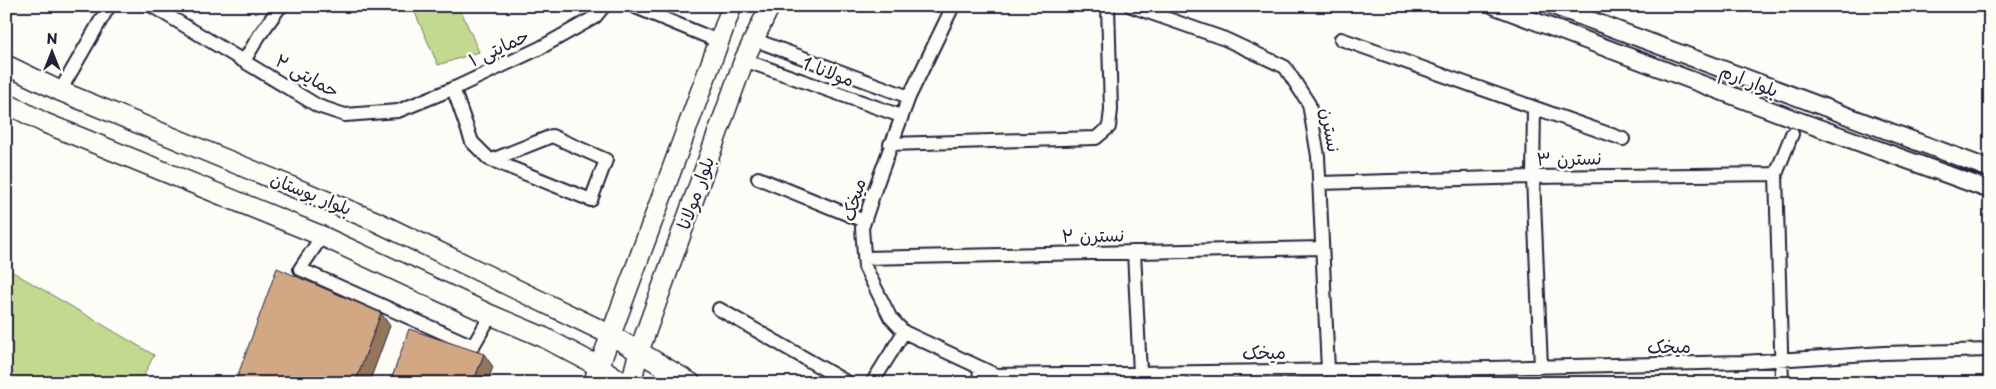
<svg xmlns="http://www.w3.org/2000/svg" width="1996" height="389" viewBox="0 0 1996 389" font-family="'Playpen Sans','Playpen Sans Arabic',sans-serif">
	<rect width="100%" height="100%" fill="#fdfcf7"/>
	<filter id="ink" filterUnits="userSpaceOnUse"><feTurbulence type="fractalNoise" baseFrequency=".02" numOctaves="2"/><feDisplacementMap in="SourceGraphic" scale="10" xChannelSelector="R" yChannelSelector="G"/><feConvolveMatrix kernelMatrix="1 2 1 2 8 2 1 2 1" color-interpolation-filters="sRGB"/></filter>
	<g filter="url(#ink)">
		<!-- green -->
		<path fill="#c3d98f" stroke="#727e65" d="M412,6H459L479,52L438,65Z
			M6,268L154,355L140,383H6Z"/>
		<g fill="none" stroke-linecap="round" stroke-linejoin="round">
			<defs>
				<path id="minor" d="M152,6L318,106L345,115L398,111L457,87L540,48L595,17L604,6
					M633,6L718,41
					M953,6L909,97L875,189L862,228L865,267L890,317L904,332L996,375L1491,368L1743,362L1884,353L1990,350
					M1131,6L1225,39L1285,67L1309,104L1318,156L1328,370
					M1341,39L1623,139
					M755,40L909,97
					M744,60L901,116
					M244,61L259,36L279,8L282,6
					M453,88L472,142L489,159L591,200L606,160L552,136L492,160
					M60,91L109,6
					M1534,108L1533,177L1541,367
					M890,144L1096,138L1109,127L1111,110L1108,6
					M1776,174L1782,383
					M758,178L864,221
					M1319,183L1533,177L1776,174L1792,134
					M322,236L300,269L473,346L491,315
					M1134,252L1140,373
					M864,258L1322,248
					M719,309L848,383
					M1440,369V383
					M872,383L904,332
					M979,383L980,368"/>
				<path id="tertiary" d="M1495,6L1797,120L1990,190
					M1553,6L1990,169"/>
				<path id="secondary" d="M6,65L60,91L375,221L611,335L691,383
					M6,103L45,123L322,236L491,315L543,337L598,366L624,383
					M593,383L732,6
					M631,383L639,351L744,60L770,6"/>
			</defs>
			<!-- minor casing -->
			<use href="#minor" stroke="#22223b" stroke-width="16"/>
			<!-- tertiary casing -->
			<use href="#tertiary" stroke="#22223b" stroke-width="20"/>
			<!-- secondary casing -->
			<use href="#secondary" stroke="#22223b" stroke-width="22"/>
			<!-- minor -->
			<use href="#minor" stroke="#fdfcf7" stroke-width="12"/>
			<!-- tertiary -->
			<use href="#tertiary" stroke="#fdfcf7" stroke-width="16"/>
			<!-- secondary -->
			<use href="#secondary" stroke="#fdfcf7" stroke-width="19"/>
		</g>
		<!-- shaded-wall -->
		<path fill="#93765c" stroke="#22223b" d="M381,313L390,326L369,383H355Z
			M484,354L493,367L487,383H473Z"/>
		<!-- building -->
		<path fill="#d2a884" stroke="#22223b" d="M277,268L381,313L355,383H235Z
			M409,329L484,354L473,383H390Z"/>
	</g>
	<g text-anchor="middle" stroke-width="5" stroke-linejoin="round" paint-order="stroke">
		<!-- street labels -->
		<g font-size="18" fill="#22223b" stroke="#fdfcf7">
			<text transform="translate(499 48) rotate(-25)" y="6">حمایتی ۱</text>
			<text transform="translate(828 72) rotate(20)" y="6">مولانا 1</text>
			<text transform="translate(307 76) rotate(29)" y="6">حمایتی ۲</text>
			<text transform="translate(1749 81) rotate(21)" y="6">بلوار ارم</text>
			<text transform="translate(1330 130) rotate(80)" y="6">نسترن</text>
			<text transform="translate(1569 159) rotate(-1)" y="6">نسترن ۳</text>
			<text transform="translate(696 193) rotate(-70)" y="6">بلوار مولانا</text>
			<text transform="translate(311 194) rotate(22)" y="6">بلوار بوستان</text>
			<text transform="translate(854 200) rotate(-74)" y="6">میخک</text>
			<text transform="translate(1093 236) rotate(-1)" y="6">نسترن ۲</text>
			<text transform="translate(1669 347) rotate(-1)" y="6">میخک</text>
			<text transform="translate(1264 353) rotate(-1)" y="6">میخک</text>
		</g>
	</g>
	<!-- margin -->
	<rect width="1996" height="389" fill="none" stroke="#fdfcf7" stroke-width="25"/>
	<rect x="12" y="12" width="1971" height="364" fill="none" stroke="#22223b" stroke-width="2" filter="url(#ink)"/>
	<!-- north arrow -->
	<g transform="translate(52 52)" stroke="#fdfcf7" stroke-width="4" paint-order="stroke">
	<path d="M0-4L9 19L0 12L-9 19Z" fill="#22223b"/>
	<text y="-8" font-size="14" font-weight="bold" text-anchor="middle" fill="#22223b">N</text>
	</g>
</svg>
